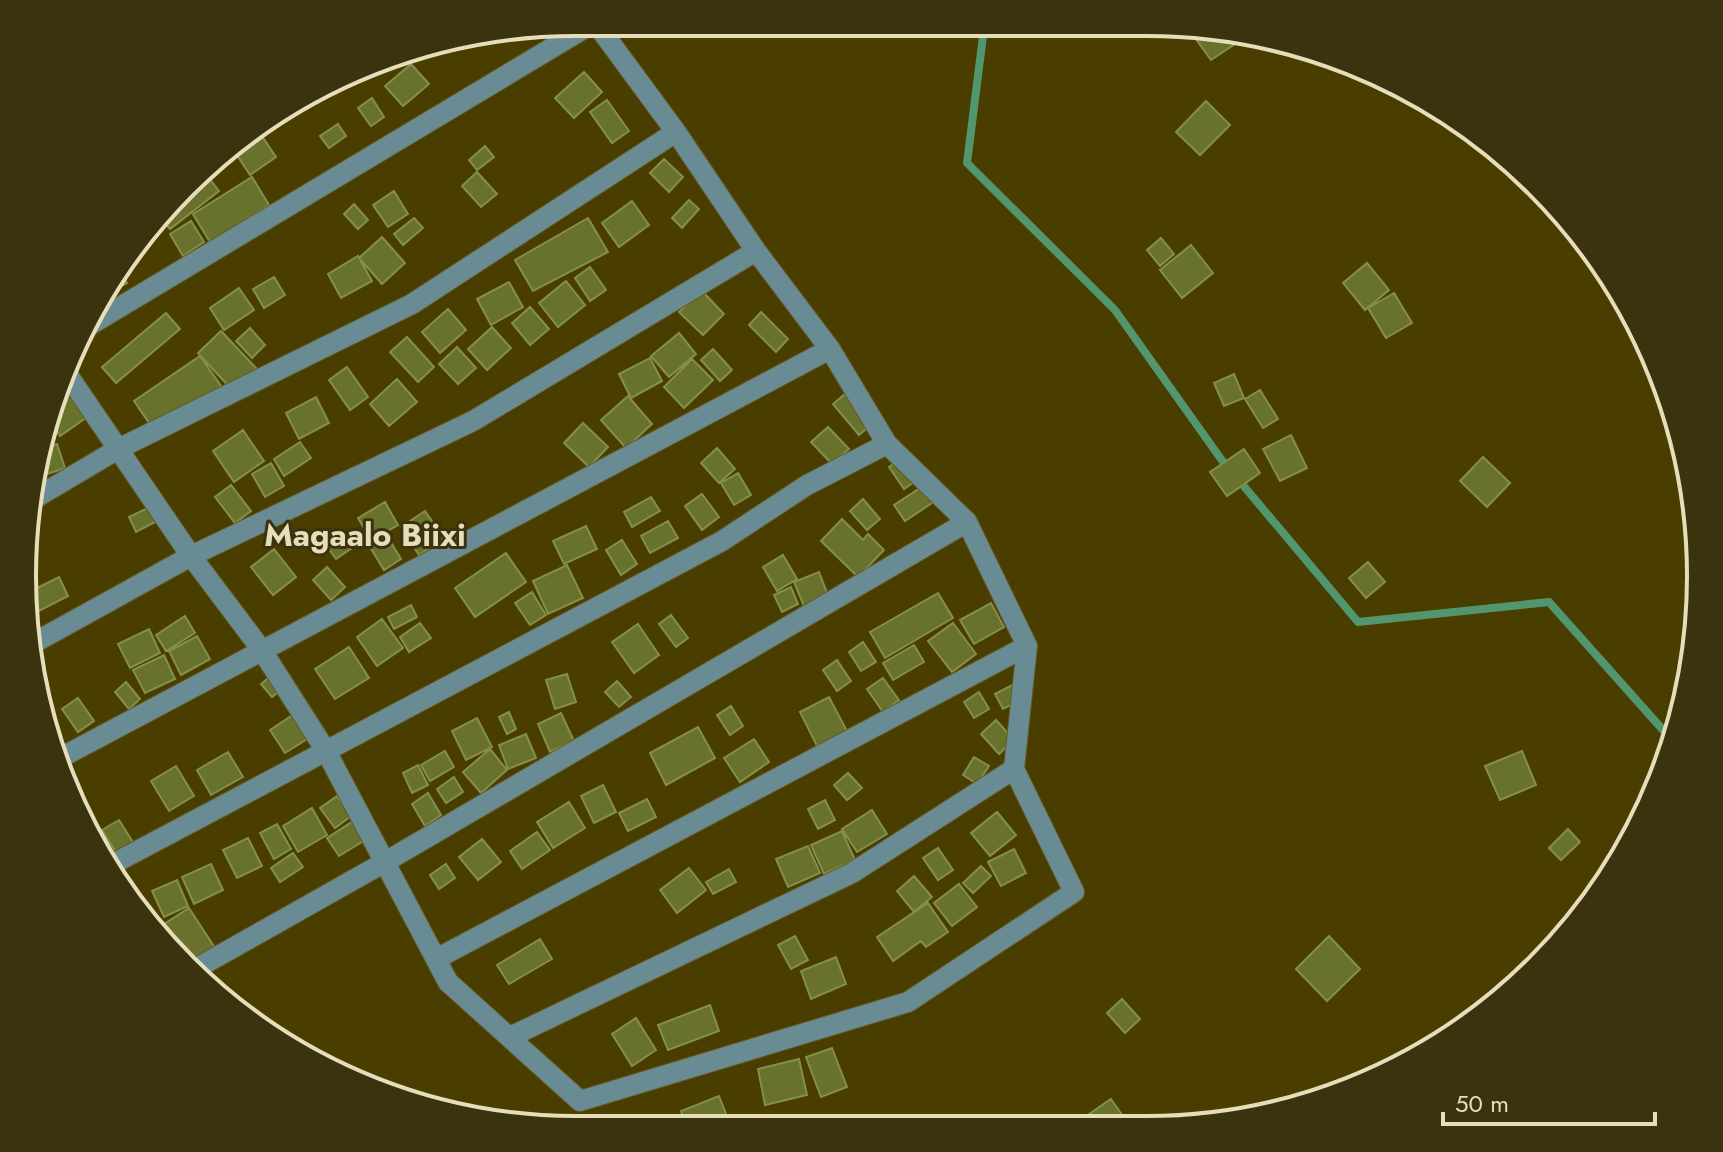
<svg xmlns="http://www.w3.org/2000/svg" width="1723" height="1152" viewBox="0 0 1723 1152" font-family="Jost,sans-serif">
	<rect width="100%" height="100%" fill="#493d00"/>
	<g fill="none" stroke-linecap="round" stroke-linejoin="round">
		<!-- stream -->
		<path stroke="#51966e" stroke-width="8" d="M984,28L967,163L1115,310L1221,459L1358,622L1549,602L1663,730L1675,735"/>
	</g>
	<!-- building -->
	<path fill="#68722d" stroke="#848f4b" stroke-width="2" d="M1198,32H1226L1235,44L1211,60L1193,35Z
		M411,64L429,84L403,106L385,86Z
		M584,72L602,92L574,118L555,98Z
		M372,98L384,117L371,126L358,108Z
		M607,100L629,131L612,143L590,112Z
		M1206,101L1230,125L1200,155L1176,132Z
		M338,124L346,136L329,148L320,136Z
		M262,136L276,157L250,175L235,152Z
		M485,146L494,157L477,170L469,160Z
		M664,159L683,177L669,192L650,173Z
		M477,172L497,194L481,207L462,186Z
		M206,174L219,191L170,229L160,217Z
		M252,177L269,205L210,242L193,214Z
		M394,191L408,214L388,227L373,205Z
		M689,200L699,209L682,228L672,218Z
		M632,201L649,225L619,247L602,223Z
		M354,204L368,220L358,229L344,214Z
		M414,218L423,228L403,245L394,234Z
		M588,218L608,252L533,291L515,260Z
		M191,221L204,242L183,256L170,234Z
		M382,237L405,263L382,284L359,258Z
		M1161,238L1174,254L1160,266L1147,250Z
		M1191,245L1213,273L1182,298L1160,270Z
		M358,256L372,281L341,298L328,274Z
		M1367,263L1389,290L1365,310L1343,283Z
		M590,267L606,290L590,301L575,278Z
		M119,269L127,283L114,290L111,283Z
		M274,277L285,295L264,308L253,289Z
		M566,281L585,305L558,327L539,303Z
		M509,282L523,307L491,325L477,299Z
		M239,288L254,310L224,330L210,308Z
		M701,290L724,314L703,335L679,312Z
		M1394,293L1412,323L1386,338L1368,308Z
		M530,307L549,329L530,345L512,323Z
		M448,309L466,330L440,353L422,332Z
		M761,312L788,339L776,352L749,325Z
		M166,313L180,329L116,383L102,367Z
		M492,327L511,348L487,370L468,349Z
		M250,328L265,345L252,358L236,341Z
		M221,331L257,369L233,391L198,353Z
		M679,333L696,354L669,377L651,356Z
		M407,337L434,367L418,382L390,352Z
		M457,347L476,368L458,384L439,364Z
		M713,349L732,370L720,381L701,360Z
		M200,356L224,390L158,436L134,401Z
		M650,358L662,381L631,398L619,374Z
		M692,359L713,380L684,408L664,387Z
		M347,367L368,397L350,410L329,380Z
		M1234,374L1244,398L1224,406L1214,383Z
		M397,379L417,402L389,426L370,404Z
		M852,388L878,419L859,435L833,404Z
		M77,389L93,413L60,436L51,422L55,404Z
		M1260,390L1278,419L1263,428L1245,399Z
		M628,396L652,424L626,448L601,420Z
		M316,397L329,423L299,439L286,413Z
		M583,423L608,447L589,467L564,443Z
		M828,427L849,449L832,464L811,442Z
		M243,430L264,461L234,482L213,451Z
		M1291,435L1307,468L1280,481L1263,449Z
		M300,442L311,458L284,476L274,459Z
		M57,444L65,468L44,475L41,465L44,448Z
		M717,448L735,469L719,483L701,463Z
		M1244,449L1260,473L1227,496L1210,472Z
		M1483,457L1510,483L1487,507L1460,481Z
		M902,458L917,480L904,489L889,467Z
		M271,463L284,486L265,497L252,474Z
		M738,473L751,495L734,505L721,483Z
		M931,481L941,497L905,521L894,505Z
		M231,485L251,511L235,523L215,497Z
		M702,494L719,517L702,530L685,506Z
		M651,497L660,511L632,527L624,512Z
		M863,499L880,519L867,530L850,511Z
		M385,502L398,525L371,540L358,518Z
		M152,506L159,520L136,532L129,517Z
		M425,511L444,538L419,555L401,527Z
		M842,519L863,540L868,534L884,550L858,577L821,541Z
		M668,521L678,538L650,553L641,536Z
		M586,526L597,549L564,564L553,541Z
		M353,531L361,542L336,559L328,548Z
		M387,536L401,559L384,570L370,547Z
		M622,540L637,564L621,575L606,550Z
		M274,549L296,577L273,595L251,567Z
		M506,553L526,582L475,617L455,588Z
		M783,555L797,579L777,591L763,567Z
		M1368,562L1385,582L1366,598L1349,578Z
		M567,565L583,598L548,614L533,581Z
		M327,567L345,587L331,600L313,580Z
		M819,572L832,606L808,616L794,582Z
		M59,577L68,596L39,611L29,592Z
		M791,587L798,604L782,612L774,595Z
		M532,592L546,615L530,625L515,603Z
		M938,593L953,618L885,658L870,632Z
		M991,603L1004,627L974,644L960,620Z
		M411,605L417,617L394,629L388,617Z
		M671,615L688,638L676,647L659,624Z
		M185,616L195,633L166,651L156,635Z
		M382,619L403,648L377,666L357,637Z
		M420,623L431,638L409,652L400,637Z
		M953,623L976,654L952,672L928,641Z
		M638,624L659,655L634,673L612,642Z
		M149,629L160,653L130,668L118,644Z
		M1696,629L1694,650L1685,638Z
		M197,636L210,659L181,675L169,651Z
		M863,642L876,662L861,671L849,652Z
		M914,645L924,662L893,680L883,663Z
		M349,647L369,678L335,699L315,669Z
		M164,655L175,679L145,693L133,670Z
		M837,660L851,681L837,691L823,670Z
		M280,668L291,682L272,697L261,684Z
		M567,674L576,702L555,709L546,680Z
		M883,678L899,700L883,712L867,689Z
		M617,681L631,697L619,707L605,692Z
		M126,682L140,699L129,709L115,692Z
		M1016,683L1024,698L1003,709L995,694Z
		M979,692L989,709L974,718L964,702Z
		M829,697L848,733L818,748L800,712Z
		M78,698L94,721L78,732L62,709Z
		M731,706L743,726L730,735L717,715Z
		M302,709L317,733L285,753L270,730Z
		M509,712L516,729L507,734L499,717Z
		M561,713L574,741L550,752L538,724Z
		M477,718L492,747L466,760L452,731Z
		M996,720L1014,740L999,754L981,734Z
		M698,727L715,758L666,785L650,753Z
		M526,734L536,758L508,769L499,745Z
		M754,739L769,762L740,782L724,758Z
		M490,749L507,770L481,793L463,772Z
		M445,751L454,767L430,781L421,765Z
		M1522,751L1536,785L1500,800L1485,766Z
		M228,752L243,777L211,795L197,770Z
		M974,757L989,766L977,784L963,775Z
		M418,765L428,785L412,793L403,773Z
		M176,766L194,796L169,811L151,781Z
		M848,773L862,788L847,800L834,785Z
		M454,777L463,792L446,803L437,789Z
		M603,785L616,812L594,823L581,796Z
		M428,793L441,815L425,826L412,804Z
		M337,796L351,816L335,828L320,808Z
		M647,799L656,817L628,831L619,813Z
		M825,800L835,820L818,829L808,809Z
		M569,802L585,828L553,848L537,822Z
		M312,808L327,835L298,852L283,826Z
		M872,810L887,834L857,852L842,829Z
		M997,812L1016,835L990,856L971,833Z
		M358,818L370,837L339,856L327,838Z
		M119,820L134,844L117,854L102,830Z
		M277,824L291,849L274,859L260,833Z
		M1568,829L1580,842L1561,860L1549,848Z
		M842,831L855,860L824,874L811,845Z
		M537,832L550,850L522,869L510,851Z
		M248,838L262,866L237,878L223,850Z
		M482,839L501,862L478,880L459,857Z
		M808,846L820,873L788,887L776,859Z
		M938,848L953,870L938,880L923,858Z
		M1014,849L1026,873L1001,886L988,862Z
		M293,853L303,867L280,882L271,868Z
		M211,864L223,890L194,904L182,877Z
		M446,864L455,878L439,889L430,875Z
		M981,866L991,876L973,893L963,883Z
		M689,868L706,890L677,913L660,890Z
		M729,869L736,882L713,894L706,882Z
		M914,876L932,897L914,912L897,891Z
		M177,880L188,906L164,917L152,891Z
		M959,884L977,907L952,926L934,903Z
		M928,903L948,932L926,947L921,941L893,961L877,937Z
		M189,908L215,948L184,968L155,930Z
		M795,936L808,960L791,969L778,945Z
		M1329,936L1360,969L1327,1001L1296,969Z
		M540,939L552,959L509,984L497,965Z
		M836,957L846,984L811,999L801,971Z
		M1122,999L1140,1019L1125,1033L1107,1013Z
		M710,1005L719,1031L668,1050L658,1025Z
		M636,1018L656,1050L632,1066L612,1034Z
		M832,1048L847,1087L821,1097L806,1057Z
		M799,1059L807,1095L765,1105L758,1069Z
		M719,1096L730,1124L685,1123L681,1111Z
		M1111,1099L1127,1122L1116,1130L1084,1129L1079,1121Z"/>
	<g fill="none" stroke-linecap="round" stroke-linejoin="round">
		<defs>
			<path id="minor" d="M85,328L595,22
				M63,368L191,556L261,649L326,751L448,982L580,1101L908,1002L1074,892L1014,769L1027,646L967,522L887,444L830,349L756,251L676,132L595,22
				M32,500L118,449L412,304L676,132
				M30,645L191,556L473,421L756,251
				M60,758L830,349
				M107,867L722,541L807,485L887,444
				M436,959L1027,646
				M190,972L385,862L967,522
				M510,1037L852,873L1014,769"/>
		</defs>
		<!-- minor casing -->
		<use href="#minor" stroke="#655a22" stroke-width="22"/>
		<!-- minor -->
		<use href="#minor" stroke="#688b94" stroke-width="20"/>
	</g>
	<g text-anchor="middle" stroke-width="6" stroke-linejoin="round" paint-order="stroke">
		<!-- quarter labels -->
		<g font-size="32" font-weight="bold" fill="#e6debb" stroke="#3b330d">
			<text x="365" y="546">Magaalo Biixi</text>
		</g>
	</g>
	<!-- crop -->
	<path d="M0 0H1723V1152H0ZM576 36H1147A540 540 0 0 1 1687 576V576A540 540 0 0 1 1147 1116H576A540 540 0 0 1 36 576V576A540 540 0 0 1 576 36Z" fill="#3b330d" fill-rule="evenodd"/>
	<path fill="none" stroke="#e6debb" stroke-width="4" d="M576 36H1147A540 540 0 0 1 1687 576V576A540 540 0 0 1 1147 1116H576A540 540 0 0 1 36 576V576A540 540 0 0 1 576 36Z"/>
	<!-- scale -->
	<path d="M1443 1112v12h212v-12" fill="none" stroke="#e6debb" stroke-width="4"/>
	<text x="1455" y="1112" font-size="24" fill="#e6debb" stroke="#3b330d" stroke-width="6" paint-order="stroke">50 m</text>
</svg>
